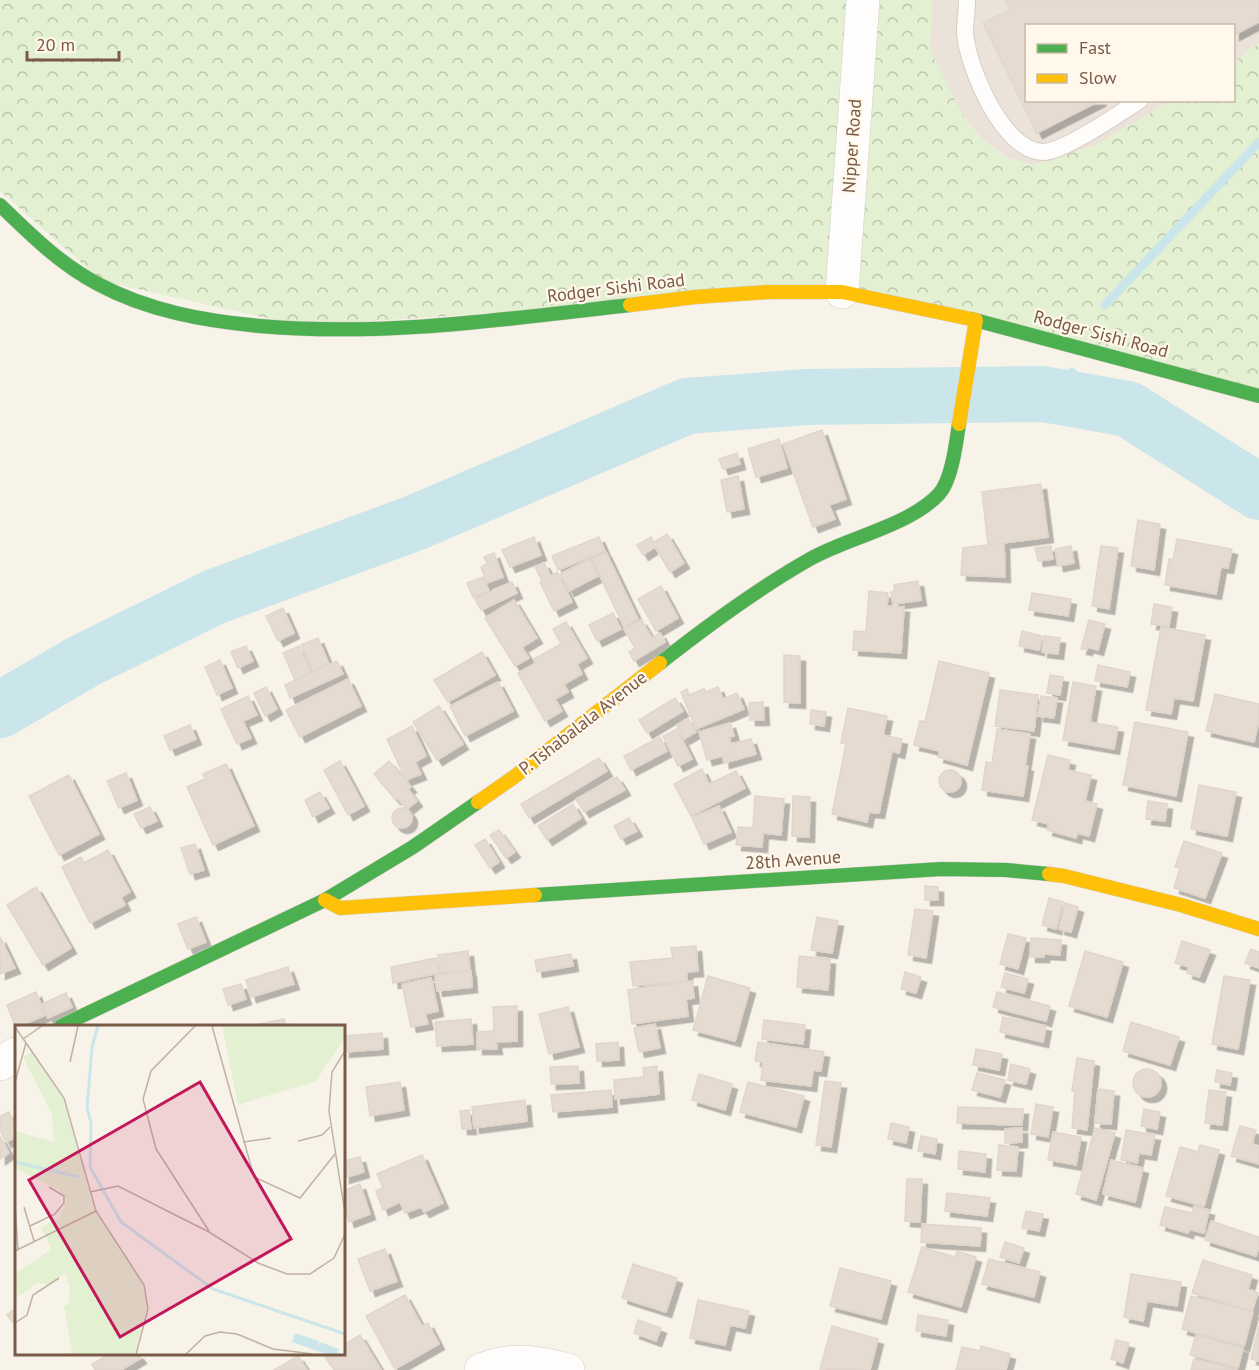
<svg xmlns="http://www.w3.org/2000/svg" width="1259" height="1370" viewBox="0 0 1259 1370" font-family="'PT Sans',sans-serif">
	<defs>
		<pattern id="forest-crowns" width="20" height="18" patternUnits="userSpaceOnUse" patternTransform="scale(1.5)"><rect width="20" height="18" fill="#e3f0d2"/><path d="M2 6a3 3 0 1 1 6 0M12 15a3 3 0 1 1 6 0" fill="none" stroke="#bdc5ac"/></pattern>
		<filter id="shadow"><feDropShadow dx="5.5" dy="5.5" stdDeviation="0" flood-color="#0004"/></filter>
	</defs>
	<rect width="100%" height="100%" fill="#f8f3e9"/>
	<!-- industrial -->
	<path fill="#ebe3da" d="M932,0H1259V43L1234,62V26H1026V100L1171,101L1096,145L1034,166L1008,158L983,140L962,115L930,50Z"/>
	<!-- forest -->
	<path fill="url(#forest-crowns)" d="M0,0H932L930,50L962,115L983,140L1007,158L1034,165L1096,145L1171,101L1234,100V62L1259,43V395L847,289L301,326L102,281L0,191Z"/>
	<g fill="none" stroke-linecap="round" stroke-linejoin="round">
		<!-- stream -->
		<path stroke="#cae6ea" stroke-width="9" d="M1105,305L1259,142
			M1043,394L1072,372"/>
		<!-- river -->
		<path stroke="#cae6ea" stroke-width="56" d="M0,710L84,661L214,597L417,522L687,406L807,397L1043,394L1128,409L1259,492"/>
	</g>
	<!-- building -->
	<path fill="#e5dbd0" stroke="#e1d6cb" stroke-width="1.5" filter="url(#shadow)" d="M1005,0H1259V22L1234,35V26H1026V100H1101L1037,133L983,23L1010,10Z
		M822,430L846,499L829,505L835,519L813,527L783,444Z
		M779,439L787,468L756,477L748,449Z
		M737,453L740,464L723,469L719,459Z
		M738,476L744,509L727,512L721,480Z
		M1041,484L1048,537L988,545L982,492Z
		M1138,520L1160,524L1154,570L1131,566Z
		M667,534L684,563L670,572L655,547L643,555L637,545L651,537L654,542Z
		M534,537L541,555L510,567L502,550Z
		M599,537L605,551L558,570L552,556Z
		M1177,539L1232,549L1228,568L1221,567L1216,594L1165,585L1169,559L1173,560Z
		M1004,543L1005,577L961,575L963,548Z
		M1051,546L1053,559L1038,561L1035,548Z
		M1071,546L1074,563L1058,566L1055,549Z
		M1101,546L1118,548L1109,609L1092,606Z
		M606,552L638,619L624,627L592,559Z
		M494,553L503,577L487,583L481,567L487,564L484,557Z
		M590,559L598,576L569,591L560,574Z
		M544,563L551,576L557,572L572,602L554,611L540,582L542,581L535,567Z
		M483,577L489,591L473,597L467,583Z
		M918,581L921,600L893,604L891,592H894V585Z
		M512,582L517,593L481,610L475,599Z
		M661,586L678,618L656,631L638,599Z
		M869,591L888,593L887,606L904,607L901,653L853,650L854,631L866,632Z
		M1032,593L1071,599L1068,616L1029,610Z
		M514,600L537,638L522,647L529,658L515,666L485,618Z
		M1154,604L1172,607L1169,626L1151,624Z
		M283,608L294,633L278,641L266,616Z
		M613,613L621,629L597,641L589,625Z
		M641,620L652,638L660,633L665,642L634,661L629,652L635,648L624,629Z
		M1089,620L1105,624L1098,650L1088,647L1087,650L1081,649Z
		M566,622L587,658L577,664L582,674L564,684L568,692L555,699L562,711L545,721L518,673L536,663L534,659L561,644L553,629Z
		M1161,627L1205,635L1193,701L1174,698L1171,714L1146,710Z
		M1022,631L1042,636L1039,650L1019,646Z
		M1044,636L1060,638L1058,654L1042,652Z
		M318,638L329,664L313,671L301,645Z
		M246,646L253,661L238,668L231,652Z
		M299,646L311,672L295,680L283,653Z
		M482,652L495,675L448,702L434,680Z
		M784,655L800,656V703L784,702Z
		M220,660L232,688L217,695L205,667Z
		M337,661L343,674L290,698L285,685Z
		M939,661L989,673L967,765L938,757L940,751L914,745L920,721L925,722Z
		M1098,665L1130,672L1127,687L1095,681Z
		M1050,675L1063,677L1060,695L1047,693Z
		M348,679L361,706L300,737L286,710Z
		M498,682L513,711L465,736L450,706Z
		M1073,682L1096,686L1090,722L1118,727L1114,749L1063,740Z
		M266,687L277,709L265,716L254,693Z
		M718,687L723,699L737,693L744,709L696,729L681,692L687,689L689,695L704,689L706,692Z
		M1000,690L1038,695L1034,731L995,726Z
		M1215,694L1259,704V720L1254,742L1206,731Z
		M248,696L257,715L243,721L251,738L237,744L221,709Z
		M1041,696L1057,698L1054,718L1038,716Z
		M675,698L683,711L647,733L639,720Z
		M763,702L764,720H750L749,703Z
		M439,706L463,744L437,760L413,722Z
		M848,708L887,716L883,735L902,739L899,753L892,751L879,813L869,812L867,822L832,814L846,744L841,743Z
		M811,710L826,712L824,726L810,724Z
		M688,718L696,732L684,739L677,725Z
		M1135,722L1188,732L1176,796L1123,785Z
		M730,723L734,736L729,737L731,744L751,739L756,754L724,763L723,756L707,760L699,732Z
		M190,725L196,739L170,750L164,736Z
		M412,726L426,756L415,762L421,774L406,780L387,739Z
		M677,729L692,759L678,766L663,736Z
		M997,729L1030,734L1025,766H1028L1023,796L982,790L986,762L992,763Z
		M660,737L667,751L631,770L624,756Z
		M1048,755L1070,760L1068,770L1091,775L1085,801L1097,804L1089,836L1077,833L1076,838L1047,830L1049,824L1032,820Z
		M599,758L607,771L529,818L521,804Z
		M340,761L364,806L348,815L324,770Z
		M389,761L411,787L408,789L417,801L407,809L397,798L395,799L374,774Z
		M226,764L254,826L213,845L187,787L205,779L203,774Z
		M702,769L709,784L736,771L745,788L691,816L674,784Z
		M939 781a11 11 0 1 1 22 0a11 11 0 1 1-22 0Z
		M126,773L137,800L119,808L107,781Z
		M69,775L99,834L59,855L29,796Z
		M617,777L625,790L584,812L576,799Z
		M1199,785L1236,792L1227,836L1191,829Z
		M320,792L329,808L313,817L305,800Z
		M755,796L784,799L781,835L763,833L762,847L736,845L738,827L753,828Z
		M793,796L810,797L809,837L792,836Z
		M1148,801L1167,804L1165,821L1146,819Z
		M573,804L581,818L547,840L538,826Z
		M719,806L731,832L704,844L692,818Z
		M150,807L157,821L141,828L134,814Z
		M392 818a10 10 0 1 1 20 0a10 10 0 1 1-20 0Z
		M629,818L637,831L621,839L614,826Z
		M499,830L515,852L506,858L490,835Z
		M485,839L499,862L490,868L475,845Z
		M1184,841L1222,853L1205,898L1174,888L1180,868L1175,867Z
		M195,844L204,870L190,874L181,848Z
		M108,850L130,892L121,897L125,905L90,923L62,867L81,857L84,863Z
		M925,886L938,887V900H925Z
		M36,887L71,948L43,965L7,905Z
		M1049,898L1063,902L1056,929L1042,925Z
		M1065,903L1078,907L1071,932L1059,929Z
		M915,909L933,911L926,958L908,955Z
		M196,917L206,942L188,949L178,924Z
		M817,917L838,921L832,953L811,950Z
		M1008,934L1026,938L1018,969L1000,964Z
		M0,937L15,968L0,974Z
		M1031,938L1061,940L1060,955L1044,954V957H1030Z
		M1182,941L1210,950L1199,977L1187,973L1189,967L1175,963Z
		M696,946L698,971L687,972V981L633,986L630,962L673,958L671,948Z
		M1251,949L1259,952V968L1245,963Z
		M468,951L470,970L440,973L438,955Z
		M1085,951L1123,962L1107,1017L1069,1006Z
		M571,954L573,966L537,972L535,960Z
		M799,956L830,959L828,990L797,987Z
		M436,958L439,973L393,983L391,967Z
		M288,967L294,984L251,997L246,980Z
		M471,971L472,987L437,991L435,975Z
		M905,972L921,977L916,993L901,989Z
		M1005,973L1028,979L1024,993L1001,987Z
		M708,976L750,988L735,1041L693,1030Z
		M1224,976L1250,980L1238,1049L1212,1044Z
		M431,978L438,1011L425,1014L428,1024L411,1027L402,984Z
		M692,981L694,998L686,999L688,1016L632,1024L628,990Z
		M241,984L246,999L228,1005L223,989Z
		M36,992L45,1015L16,1028L7,1005Z
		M997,992L1050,1006L1046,1021L993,1007Z
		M66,993L72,1007L48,1018L42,1004Z
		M517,1006V1041L496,1042L497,1049H477V1032L494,1031L493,1007Z
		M568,1007L579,1047L549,1054L539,1014Z
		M1003,1017L1046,1026L1043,1042L1000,1032Z
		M284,1019L286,1026H251Z
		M471,1019L473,1044L437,1046L435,1022Z
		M764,1020L805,1025L803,1044L762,1039Z
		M1131,1022L1179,1037L1170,1065L1123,1051Z
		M655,1024L660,1048L639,1052L634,1028Z
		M382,1033L383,1049L344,1052V1036Z
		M618,1042L619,1060L597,1061L596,1044Z
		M758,1042L824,1052L821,1071L813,1070L811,1086L761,1080L763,1062L755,1061Z
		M976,1049L1002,1054L999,1070L973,1065Z
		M1077,1058L1094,1061L1087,1130L1072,1128L1075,1091H1072Z
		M1011,1064L1030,1069L1026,1084L1008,1080Z
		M578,1066L579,1083L551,1084L550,1067Z
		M657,1066L659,1094L615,1099L614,1080L644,1077L643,1068Z
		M1133 1083a14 14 0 1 1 28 0a14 14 0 1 1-28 0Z
		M1217,1070L1232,1073L1230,1085L1215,1082Z
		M977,1073L1005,1080L1000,1097L972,1090Z
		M699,1074L732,1084L725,1110L692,1100Z
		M825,1081L841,1083L831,1147L816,1145Z
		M400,1082L404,1110L370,1116L366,1087Z
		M748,1082L804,1096L796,1127L740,1112Z
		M1098,1089L1114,1091L1111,1124L1095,1123Z
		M611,1090L612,1107L553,1112L551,1095Z
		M1209,1090L1226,1092L1222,1125L1205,1123Z
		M525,1100L527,1121L474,1128L472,1107Z
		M1036,1104L1053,1107L1048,1137L1031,1134Z
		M958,1107L1023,1109L1022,1125L957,1123Z
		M1144,1109L1160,1112L1157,1129L1141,1126Z
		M469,1110L471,1129H462L460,1111Z
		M9,1112L16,1127V1137L6,1142L0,1130V1116Z
		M891,1123L909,1127L906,1143L888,1139Z
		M1240,1126L1256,1130L1252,1144L1259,1146V1164L1231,1156Z
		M1022,1128V1142L1005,1143V1129Z
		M1095,1128L1115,1133L1096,1200L1076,1194Z
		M1126,1130L1155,1135L1151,1155L1139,1153L1137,1163L1121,1160Z
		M1053,1132L1081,1137L1076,1165L1048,1160Z
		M0,1136L9,1153L0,1159Z
		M921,1136L937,1139L935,1154L918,1151Z
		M999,1145L1018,1147L1016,1171L997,1170Z
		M1200,1145L1219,1150L1204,1206L1166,1196L1180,1147L1198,1152Z
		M959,1151L986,1154L985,1172L958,1169Z
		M422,1155L443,1203L424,1212L421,1207L405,1213L400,1202L383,1210L376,1191L383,1188L377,1174Z
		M360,1157L364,1172L344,1178V1161Z
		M1111,1160L1143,1168L1135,1202L1103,1194Z
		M907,1179H922L920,1222L905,1221Z
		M360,1184L370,1214L349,1222L344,1206V1191Z
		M947,1193L990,1198L987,1216L945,1211Z
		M1194,1206L1209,1210L1204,1233L1189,1229L1188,1233L1160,1225L1165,1207L1192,1213Z
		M1026,1211L1043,1214L1039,1231L1022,1228Z
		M1211,1221L1259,1237V1246L1256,1256L1205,1240Z
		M922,1224L981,1228L980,1246L921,1242Z
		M1005,1242L1024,1248L1019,1263L1000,1257Z
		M922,1247L955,1257L957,1251L976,1257L961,1307L908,1292Z
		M385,1249L397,1281L370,1291L358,1259Z
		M989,1259L1040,1272L1034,1297L982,1284Z
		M1203,1260L1252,1275L1248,1289L1258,1293L1252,1311L1192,1293Z
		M633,1264L677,1278L666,1312L622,1298Z
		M840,1268L891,1281L881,1319L830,1306Z
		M1131,1274L1181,1282L1177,1306L1147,1301L1143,1321L1124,1317Z
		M405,1295L422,1326L428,1323L439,1344L395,1369L366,1316Z
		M1191,1296L1253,1312L1244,1346L1182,1329Z
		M698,1300L749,1311L745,1328L730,1325L725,1345L690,1338Z
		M16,1308V1327L7,1315Z
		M918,1315L948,1320L946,1336L916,1331Z
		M638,1320L661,1328L656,1341L634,1333Z
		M832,1326L878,1339L870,1370L820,1369Z
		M1259,1326V1361L1251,1359Z
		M360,1335L381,1370H334L325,1357L330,1354H344V1345Z
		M1196,1335L1243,1348L1238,1368L1190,1355Z
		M1116,1340L1129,1343L1123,1363L1111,1359Z
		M981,1346L1010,1354L1006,1370H956L962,1347L980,1351Z
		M110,1354H138L141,1358L121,1370H95L92,1364Z
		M298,1356L307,1370H274Z
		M1194,1359L1237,1370H1191Z"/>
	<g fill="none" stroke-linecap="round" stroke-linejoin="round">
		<defs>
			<path id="lane" d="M967,0C967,11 965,22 965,32C967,66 1003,152 1043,152C1064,152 1120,113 1140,100"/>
			<path id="street" d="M842,292L863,0
				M0,1064L16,1054
				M481,1370C515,1357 534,1362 568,1370"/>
			<path id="fast" d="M0,205C31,235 60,264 98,284C148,311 205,321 260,326C383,337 507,319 630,305
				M971,319L1259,396
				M660,663C707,626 757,589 810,559C849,537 909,526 939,494C952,480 956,443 959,424
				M535,895L941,869L1006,870L1049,874
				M61,1026L325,900L413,847L478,802"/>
			<path id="slow" d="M630,305L695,297L768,292H842L971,319
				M959,424L976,320
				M478,802L514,777L660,663
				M1049,874L1064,876L1181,905L1259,929
				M325,900L340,908L535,895"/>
		</defs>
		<!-- lane casing -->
		<use href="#lane" stroke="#d6cfc6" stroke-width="18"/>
		<!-- street casing -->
		<use href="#street" stroke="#d6cfc6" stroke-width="34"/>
		<!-- fast casing -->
		<use href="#fast" stroke="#d7cfc6" stroke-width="15"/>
		<!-- slow casing -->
		<use href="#slow" stroke="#d7cfc6" stroke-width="15"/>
		<!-- lane -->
		<use href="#lane" stroke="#fefdfc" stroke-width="16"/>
		<!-- street -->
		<use href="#street" stroke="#fefdfc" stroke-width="33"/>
		<!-- fast -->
		<use href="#fast" stroke="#4caf50" stroke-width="14"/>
		<!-- slow -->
		<use href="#slow" stroke="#ffc107" stroke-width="14"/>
	</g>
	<g text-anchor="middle" stroke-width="4.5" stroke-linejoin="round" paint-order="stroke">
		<!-- street labels -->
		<g font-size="18" fill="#795a46" stroke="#fff8eb">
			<text transform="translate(852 146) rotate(-86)" y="6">Nipper Road</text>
			<text transform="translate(616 288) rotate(-7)" y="6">Rodger Sishi Road</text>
			<text transform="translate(1101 334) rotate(15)" y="6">Rodger Sishi Road</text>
			<text transform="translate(583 723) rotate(-38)" y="6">P. Tshabalala Avenue</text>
			<text transform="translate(793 860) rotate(-4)" y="6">28th Avenue</text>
		</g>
	</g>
	<!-- overview -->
	<g transform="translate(15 1025)">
		<rect width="330" height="330" fill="#f8f3e9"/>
		<path d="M207,1H330V13L301,56L223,80Z" fill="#e3f0d2"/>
		<path d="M17,27L48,73L80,186L124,251L133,279L119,329H52L57,327L49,281L54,279L55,263L50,248L34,260L23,258L0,274V249L36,224L26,202L44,193L52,175L44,165L0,143V106L39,117L37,89L8,32Z" fill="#e3f0d2"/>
		<path d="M280,308L304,316L302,324L305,317L324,324L322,329H311L277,317Z" fill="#cae6ea"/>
		<path fill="none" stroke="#cae6ea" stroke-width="3" d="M83,1L77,22L72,83L76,98L75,142L106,197L198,264L330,309M0,137L64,152"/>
		<path fill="none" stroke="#c1b1a3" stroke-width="1.5" d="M180,1L136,46L128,74L141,124L194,206M197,1L239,152L285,173L320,129M0,2L49,73L81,186L129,260L133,284L121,329M8,14L27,1M330,26L317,47L314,86L330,188M55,37L63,1M0,57L11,18M283,116L307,110L315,102M228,117L256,113M75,167L103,161L194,207L243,238L272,249H295L319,233L330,209M0,181L3,224M9,182L19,216M15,201L40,189L49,178V171L34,162M0,226L81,186M0,298L12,290L18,270L44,253M171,329L190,311L205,307L222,309L258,324L298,329"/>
		<path fill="#c2185b" fill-opacity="0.15" stroke="#c2185b" stroke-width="3" d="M185,57L276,214L105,312L14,155Z"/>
		<rect width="330" height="330" fill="none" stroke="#795a46" stroke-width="3"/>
	</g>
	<!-- legend -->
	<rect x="1025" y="24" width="210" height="78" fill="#fff8eb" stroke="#c9b9a9" stroke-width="1.5"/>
	<rect x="1037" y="44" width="30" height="9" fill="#4caf50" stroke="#c9b9a9" stroke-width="1.5"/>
	<text x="1079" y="54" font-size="18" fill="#795a46">Fast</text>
	<rect x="1037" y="74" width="30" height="9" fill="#ffc107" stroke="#c9b9a9" stroke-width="1.5"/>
	<text x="1079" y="84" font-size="18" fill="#795a46">Slow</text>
	<!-- scale -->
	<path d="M27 51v9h92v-9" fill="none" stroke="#795a46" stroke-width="3"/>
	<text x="36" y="51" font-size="18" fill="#795a46" stroke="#fff8eb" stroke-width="4.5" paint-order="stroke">20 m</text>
</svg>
